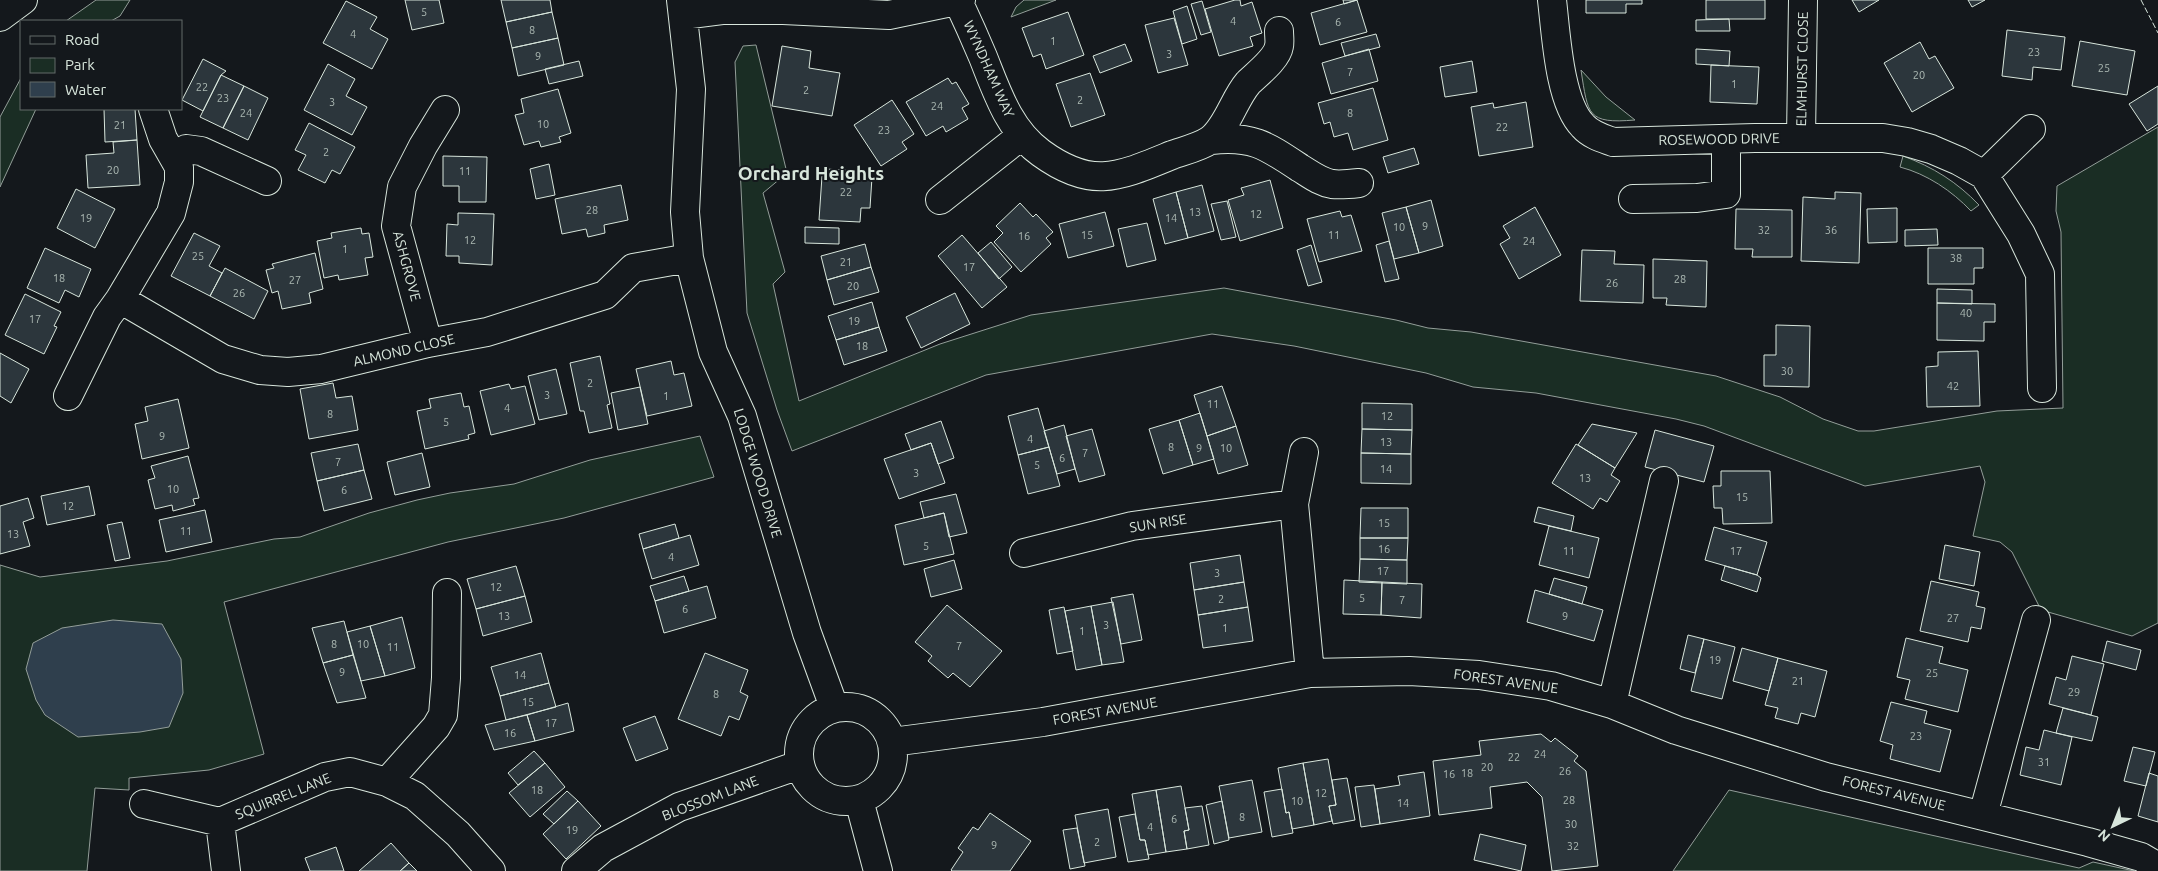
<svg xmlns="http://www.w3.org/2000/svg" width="2158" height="871" viewBox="0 0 2158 871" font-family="Ubuntu,sans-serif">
	<rect width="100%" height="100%" fill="#14181c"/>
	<!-- green -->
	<path fill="#1a2d24" stroke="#939e99" d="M96,0H130L120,16L111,21H66Z
		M1024,0H1056L1011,17L1016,7Z
		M756,45L787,173L763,193L785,272L773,284L799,401L940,344L1031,315L1224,288L1396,320L1428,328L1471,332L1716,376L1780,397L1823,419L1858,431H1874L1997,411L2063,408L2061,232L2056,211L2057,186L2158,127V623L2132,636L2041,610L2012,552L2000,542L1973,536L1985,482L1980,466L1865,486L1704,426L1676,419L1536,393L1473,387L1426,373L1294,346L1212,334L986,375L792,451L777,410L747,313L735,62L743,46Z
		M1581,70L1606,97L1635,120C1587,124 1588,115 1581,70Z
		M21,78V109H36L0,187V117Z
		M1903,156C1933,167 1957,182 1979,205L1971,211C1952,191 1927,174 1900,167Z
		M700,436L714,477L564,518L448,542L224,602L264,754L209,770L129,778V790L95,788L87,871H0V565L40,577L167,561L274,539L300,537L369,513L417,500L450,493L514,484L590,460Z
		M1729,790L2079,868L2093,862L2134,871H1673Z"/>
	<!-- water -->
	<path fill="#2f3f4d" stroke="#939e99" d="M113,620L162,624L181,659L183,693L169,727L140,732L78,737L45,715L36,700L26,669L33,643L62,628Z"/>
	<!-- building -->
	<path fill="#2c363c" stroke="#d8e6dc" d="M405,0H439L444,23L412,30Z
		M501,0H550L552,12L506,22Z
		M1235,0H1240L1241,6L1252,2L1262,33L1250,37L1253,46L1219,56L1205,9Z
		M1343,0H1357L1344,4Z
		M1357,0L1367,32L1320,45L1311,13Z
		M1586,0H1642V4H1626V13H1586Z
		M1706,0H1765V19H1706Z
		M1852,0H1879L1859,12Z
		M1968,0H1985L1972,7Z
		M346,1L377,17L370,29L388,39L372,69L323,43Z
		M1202,1L1211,32L1201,35L1191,4Z
		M1187,6L1197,39L1182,44L1173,11Z
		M552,12L558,38L512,48L506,22Z
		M1068,12L1084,55L1046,69L1041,54L1033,57L1022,28Z
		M1174,18L1188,65L1158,73L1145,25Z
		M1729,19L1730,31H1696V20Z
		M2007,30L2065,37L2061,70L2033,67L2032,80L2002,76Z
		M1376,34L1380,47L1345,56L1341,43Z
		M558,38L564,65L518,76L512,48Z
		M2080,41L2135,51L2127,95L2072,86Z
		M1920,42L1929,59L1935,56L1954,88L1912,112L1884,63Z
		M1125,44L1132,61L1100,73L1093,56Z
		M782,46L811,51L809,68L840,73L832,116L772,106Z
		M1369,49L1378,81L1331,94L1322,63Z
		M1696,49L1730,51L1729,66L1696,64Z
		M203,59L226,71L221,75L203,111L182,100Z
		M579,61L583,76L549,84L545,69Z
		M1472,61L1477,92L1445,97L1440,67Z
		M328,64L355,79L346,96L367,107L352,135L304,110Z
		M1711,65L1759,67L1757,104L1710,102Z
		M1090,73L1105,115L1071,127L1056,84Z
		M221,75L244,86L223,128L200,117Z
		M948,78L952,84L956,82L969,104L962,108L968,119L946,132L943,126L926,136L906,102Z
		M244,86L268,98L248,140L223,128Z
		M2158,86V124L2147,131L2129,104Z
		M1373,88L1388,140L1353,150L1348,133L1334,137L1330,122L1324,124L1318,103Z
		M558,89L571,133L559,137L561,142L541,147L539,141L524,145L515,115L524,113L521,99Z
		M892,100L914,134L902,142L907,149L881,166L854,125Z
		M1526,102L1533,147L1479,156L1471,107L1493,103L1494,108Z
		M104,109H135L137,140L105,142Z
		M309,123L355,147L340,174L332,170L325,183L298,170L306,155L295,150Z
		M137,140L140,185L88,188L86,155L114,153L113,142Z
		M1414,148L1419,164L1388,173L1383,157Z
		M443,156L487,157L486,202H459V186H443Z
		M549,164L555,195L536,199L530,169Z
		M826,169L856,171L855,176L872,177L870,208H861L860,222L819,220L822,176H826Z
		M1270,180L1283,228L1240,241L1228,200L1244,195L1241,188Z
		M621,185L628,220L604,225L605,233L588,237L586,229L562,234L555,199Z
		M1202,185L1214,231L1188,238L1176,192Z
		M76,189L115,209L95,248L57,228Z
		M1176,192L1188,238L1165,244L1153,199Z
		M1835,192L1861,193L1859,263L1801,261L1803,197L1835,199Z
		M1431,200L1443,246L1419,253L1406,207Z
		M1227,201L1236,237L1221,240L1211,204Z
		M1020,203L1033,217L1036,214L1053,232L1046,238L1051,244L1021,272L994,242L1003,233L996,226Z
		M1406,207L1419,253L1394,259L1382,213Z
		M1535,207L1561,255L1519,279L1500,244L1510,238L1503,226Z
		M1897,208V242L1868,243L1867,209Z
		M1736,209L1792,210V257H1752L1753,249H1735Z
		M1340,211L1342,217L1351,215L1362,251L1319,262L1307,219Z
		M1105,212L1114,246L1068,258L1059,224Z
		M458,213L494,214L492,265L459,263V256H446L447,224L458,225Z
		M1147,223L1156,260L1127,267L1118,229Z
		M805,227L839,228V244L805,243Z
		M361,228L362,234L369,233L373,257L365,258L368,275L339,280L338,275L324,278L317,241L332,238L331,233Z
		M1937,229L1938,245L1905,246V230Z
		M194,233L220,246L209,266L222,273L210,296L171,276Z
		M962,235L1007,287L982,308L938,256Z
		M1389,241L1399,279L1385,282L1376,245Z
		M991,242L1012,267L999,279L978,253Z
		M865,244L871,267L827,280L821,256Z
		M1311,245L1322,282L1308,286L1297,250Z
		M45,248L91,269L79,297L65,290L59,303L27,288Z
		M1928,248H1983V268H1974V284H1928Z
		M1582,250L1615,251L1614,264L1644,265L1643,303L1580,301Z
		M315,253L323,289L309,293L311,303L282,309L278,291L272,293L266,270L274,268L272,264Z
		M1653,259L1707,261L1706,307L1666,305L1667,298H1653Z
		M871,267L879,292L834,305L827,280Z
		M225,268L268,291L254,319L210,296Z
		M1937,289L1972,290V304L1937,303Z
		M955,293L970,324L921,348L906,317Z
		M25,294L61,312L54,326L57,327L44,354L5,335Z
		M872,302L879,327L836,340L828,316Z
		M1937,303L1995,304V322H1984V341L1937,340Z
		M1776,325L1810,326L1809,387L1764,386V355H1776Z
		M879,327L887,351L844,365L836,340Z
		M1978,351L1980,406L1927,407L1926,367L1938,366V352Z
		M0,353L29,369L11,403L0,396Z
		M600,356L610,404L607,405L612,428L589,433L584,411H580L570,363Z
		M671,361L674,375L684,373L692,406L647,416L636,369Z
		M556,369L567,414L539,420L528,376Z
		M333,383L336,398L352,396L358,430L309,439L300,389Z
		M509,384L511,389L525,386L535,424L491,435L480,391Z
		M1222,386L1236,426L1207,436L1194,395Z
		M640,387L648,424L618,430L611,393Z
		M461,393L464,407L469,406L475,433L468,435L469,439L425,449L417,411L431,408L429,399Z
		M178,399L189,448L142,459L135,424L148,421L145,407Z
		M1362,403L1412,404V430L1362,429Z
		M1038,408L1049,447L1018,455L1008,416Z
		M1200,413L1214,459L1193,465L1179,420Z
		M1179,420L1193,465L1163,474L1149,429Z
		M941,421L954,458L938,464L931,443L911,450L905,434Z
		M1592,424L1637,433L1615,468L1578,445Z
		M1064,425L1075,469L1057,474L1044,431Z
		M1236,426L1248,465L1218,474L1207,436Z
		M1092,429L1105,475L1079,482L1066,436Z
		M1362,429L1412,430L1411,454L1361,453Z
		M1655,430L1714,446L1704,482L1645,467Z
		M931,443L945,483L899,499L884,459Z
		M358,444L364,470L317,481L311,453Z
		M1576,444L1615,468L1611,475L1620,481L1607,502L1600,498L1593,509L1552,483Z
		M1049,447L1060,486L1028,494L1018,455Z
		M422,453L430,487L395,495L387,462Z
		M1361,453L1411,454V484L1361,483Z
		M188,456L199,498L193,499L195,505L173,511L172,505L155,509L148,480L155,478L151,466Z
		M364,470L372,499L324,511L317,481Z
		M1721,471H1770L1772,523L1723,524L1722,508H1714L1713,486H1721Z
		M89,486L95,515L47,525L41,496Z
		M956,494L967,533L949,537L944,513L924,518L920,502Z
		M28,498L34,518L23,522L30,546L0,554V506Z
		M1538,507L1574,516L1571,531L1534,522Z
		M1361,508H1408V538H1360Z
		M205,510L212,542L166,552L159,520Z
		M944,513L954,554L904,565L895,525Z
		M122,522L130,558L115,561L107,525Z
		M675,524L679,538L643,549L639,534Z
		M1549,526L1599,538L1589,578L1539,565Z
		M1714,527L1767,542L1757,575L1705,560Z
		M690,535L699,565L652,579L643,549Z
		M1360,538H1408L1407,560L1360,559Z
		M1945,545L1980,552L1974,586L1939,579Z
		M1240,555L1244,582L1194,590L1190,563Z
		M1360,559L1407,560V584L1359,582Z
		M954,560L962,589L931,597L924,569Z
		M516,566L525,596L476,609L467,579Z
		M1725,566L1757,575L1761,578L1757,592L1721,580Z
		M684,576L689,591L655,601L650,586Z
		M1554,578L1587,587L1582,604L1549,594Z
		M1344,580L1382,582L1381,615L1343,614Z
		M1931,581L1979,592L1976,606L1985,608L1981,629L1971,627L1968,642L1920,631Z
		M1244,582L1248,607L1198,615L1194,590Z
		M1382,582L1422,584L1421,618L1381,615Z
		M707,586L716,618L664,633L655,601Z
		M1535,590L1603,610L1594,641L1527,622Z
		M1133,594L1142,640L1121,644L1111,598Z
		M525,596L532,622L483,636L476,609Z
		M1113,602L1124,662L1102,665L1091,606Z
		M947,605L1002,651L970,687L953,673L948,678L928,661L932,656L915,642Z
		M1091,606L1102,665L1076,670L1065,611Z
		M1064,607L1073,651L1057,654L1049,610Z
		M1248,607L1253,641L1203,648L1198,615Z
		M402,617L415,668L385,676L370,626Z
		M344,621L353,655L323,663L312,628Z
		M370,626L385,676L361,681L347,632Z
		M1688,635L1704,639L1695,673L1680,669Z
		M1906,638L1943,647L1939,663L1968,670L1958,712L1905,699L1910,680L1897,677Z
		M1704,639L1735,647L1722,699L1691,691Z
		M2107,641L2141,650L2136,670L2102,661Z
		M1742,648L1778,658L1769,691L1733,681Z
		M541,653L549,683L500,696L491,667Z
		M705,653L748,670L740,692L748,696L739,720L729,716L721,736L678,719Z
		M353,655L366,698L337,703L323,663Z
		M2072,656L2104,664L2091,715L2049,704L2056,677L2066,680Z
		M1778,658L1827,671L1815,717L1801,713L1798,724L1775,718L1778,708L1765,705Z
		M549,683L556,707L506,720L500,696Z
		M1891,702L1927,711L1924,723L1951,730L1940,772L1890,759L1893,745L1880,741Z
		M568,703L574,731L535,741L527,715Z
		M2063,708L2098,717L2092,741L2056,733Z
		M527,715L535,741L494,750L485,725Z
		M655,716L668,749L636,761L623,728Z
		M2044,730L2072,737L2061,785L2020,775L2026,747L2039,750Z
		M1541,734L1551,742L1555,738L1578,756L1574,761L1586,771L1598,866L1552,871L1542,797L1527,782L1490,787L1492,808L1439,815L1433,761L1481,755L1479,741Z
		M2133,747L2155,752L2146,786L2124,781Z
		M534,751L545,763L518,785L508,773Z
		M1328,759L1336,805L1329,806L1332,821L1314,825L1303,763Z
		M545,763L565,787L530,817L509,793Z
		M1303,763L1314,825L1292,829L1289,812L1286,813L1278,768Z
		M1424,772L1430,816L1380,824L1375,789L1400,785L1398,776Z
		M2149,773L2158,776V822L2138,816Z
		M1347,778L1355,820L1333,824L1329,806L1336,805L1332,780Z
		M1252,780L1262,832L1229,838L1219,786Z
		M1374,785L1380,824L1361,827L1355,787Z
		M1181,786L1189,830L1184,831L1187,849L1166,852L1156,790Z
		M1282,789L1286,813L1289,812L1293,833L1272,837L1264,792Z
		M1156,790L1166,852L1148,855L1145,840H1140L1132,794Z
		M567,791L578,801L554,824L543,814Z
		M578,801L601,826L566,859L543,834Z
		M1222,801L1229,840L1214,844L1206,805Z
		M1202,806L1209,845L1187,849L1184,831L1189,830L1185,808Z
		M1108,809L1116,857L1084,863L1075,815Z
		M990,813L1031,841L1010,871H952L951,870L963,852L958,848L973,827L978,830Z
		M1135,814L1140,840H1145L1149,859L1128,862L1119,817Z
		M1077,828L1085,866L1070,869L1063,830Z
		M1480,834L1526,845L1521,871L1474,860Z
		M391,843L409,863L400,871H359Z
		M336,847L344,871H310L305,858Z
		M409,863L417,871H400Z"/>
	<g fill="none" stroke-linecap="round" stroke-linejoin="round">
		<defs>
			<path id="minor" d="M681,0L691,89L685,212L689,258L713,352L742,416L807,633L834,707
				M1552,0C1556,33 1559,102 1583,126C1591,135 1602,138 1613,142L1755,138H1883L1907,142L1931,149L1959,161L1984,175L2021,234L2040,274L2042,388
				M958,1C967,20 975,38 983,57C997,92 1009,130 1041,153C1092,190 1118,177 1172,155C1183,151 1200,147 1210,140C1227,128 1234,99 1248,83C1257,74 1277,59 1279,46C1280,42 1279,36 1279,31
				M683,15L722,10H783L889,15L961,0
				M1801,138L1803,0
				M1211,140C1252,135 1267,146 1300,168C1310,174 1320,182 1332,184C1340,185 1350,184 1359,183
				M174,157L186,149L201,151L267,181
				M1984,175L2031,129
				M1633,199L1697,198L1726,194V139
				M940,200L1021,136
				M120,299L223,359L260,370L288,372L321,369L428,343L487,332L605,295L633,268L689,258
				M428,343L396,226L402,187L423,146L445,110
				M68,396L107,317L120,299L171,213L179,182V167L163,139L153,109
				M1304,452L1294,504L1310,673
				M1024,553L1132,526L1294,504
				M1612,704L1664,481
				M799 754a47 47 0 1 1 94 0a47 47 0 1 1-94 0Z
				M892,742L1043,722L1310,673L1409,671L1479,675L1551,686L1612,704L1676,730L1826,777L2088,842L2141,857L2158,867
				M387,782L436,727L443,715L446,678L447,593
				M859,800L878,871
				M144,804L220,822L325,777L350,772L387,782L415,796L458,834L491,871
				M1983,815L2036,620
				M220,822L226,871
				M576,871L603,848L679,807L799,765"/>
			<path id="major" d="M0,17L23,0"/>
		</defs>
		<!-- minor casing -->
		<use href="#minor" stroke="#d8e6dc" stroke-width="30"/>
		<!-- major casing -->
		<use href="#major" stroke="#d8e6dc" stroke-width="30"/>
		<!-- minor -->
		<use href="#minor" stroke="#14181c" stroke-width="28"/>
		<!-- major -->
		<use href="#major" stroke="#14181c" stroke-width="28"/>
		<!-- fence -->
		<path stroke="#d8e6dc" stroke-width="1" stroke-dasharray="6 2.5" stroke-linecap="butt" d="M2141,0L2158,33"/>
	</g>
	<g text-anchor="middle" stroke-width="4" stroke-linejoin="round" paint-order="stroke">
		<!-- number labels -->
		<g font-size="11" fill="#adbab4">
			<text x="424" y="16">5</text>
			<text x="1233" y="25">4</text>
			<text x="1338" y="26">6</text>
			<text x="532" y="34">8</text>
			<text x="353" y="38">4</text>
			<text x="1053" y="45">1</text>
			<text x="2034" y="56">23</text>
			<text x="1169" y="58">3</text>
			<text x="538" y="60">9</text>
			<text x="2104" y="72">25</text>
			<text x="1350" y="76">7</text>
			<text x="1919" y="79">20</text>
			<text x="1734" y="88">1</text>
			<text x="202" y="91">22</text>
			<text x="806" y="94">2</text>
			<text x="223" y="102">23</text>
			<text x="1080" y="104">2</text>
			<text x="332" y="106">3</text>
			<text x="937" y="110">24</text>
			<text x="246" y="117">24</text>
			<text x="1350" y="117">8</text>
			<text x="543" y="128">10</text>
			<text x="120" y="129">21</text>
			<text x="1502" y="131">22</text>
			<text x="884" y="134">23</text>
			<text x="326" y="156">2</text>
			<text x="113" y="174">20</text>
			<text x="465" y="175">11</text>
			<text x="846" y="196">22</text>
			<text x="592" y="214">28</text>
			<text x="1195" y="216">13</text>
			<text x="1256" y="218">12</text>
			<text x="86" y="222">19</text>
			<text x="1171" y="222">14</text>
			<text x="1425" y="230">9</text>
			<text x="1399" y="231">10</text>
			<text x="1764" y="234">32</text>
			<text x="1831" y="234">36</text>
			<text x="1087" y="239">15</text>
			<text x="1334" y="239">11</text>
			<text x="1024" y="240">16</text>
			<text x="470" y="244">12</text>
			<text x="1529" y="245">24</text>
			<text x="345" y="253">1</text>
			<text x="198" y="260">25</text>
			<text x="1956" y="262">38</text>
			<text x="846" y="266">21</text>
			<text x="969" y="271">17</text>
			<text x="59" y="282">18</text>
			<text x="1680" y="283">28</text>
			<text x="295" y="284">27</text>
			<text x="1612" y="287">26</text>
			<text x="853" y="290">20</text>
			<text x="239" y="297">26</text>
			<text x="1966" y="317">40</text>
			<text x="35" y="323">17</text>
			<text x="854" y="325">19</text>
			<text x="862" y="350">18</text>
			<text x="1787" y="375">30</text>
			<text x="590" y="387">2</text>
			<text x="1953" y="390">42</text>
			<text x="547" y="399">3</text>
			<text x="666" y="400">1</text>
			<text x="1213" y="408">11</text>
			<text x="507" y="412">4</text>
			<text x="330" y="418">8</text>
			<text x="1387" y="420">12</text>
			<text x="446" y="426">5</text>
			<text x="162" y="440">9</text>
			<text x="1030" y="443">4</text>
			<text x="1386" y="446">13</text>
			<text x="1171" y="451">8</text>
			<text x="1199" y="452">9</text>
			<text x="1226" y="452">10</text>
			<text x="1085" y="457">7</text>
			<text x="1062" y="462">6</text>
			<text x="338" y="466">7</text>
			<text x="1037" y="469">5</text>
			<text x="1386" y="473">14</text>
			<text x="916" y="477">3</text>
			<text x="1585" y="482">13</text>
			<text x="173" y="493">10</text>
			<text x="344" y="494">6</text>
			<text x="1742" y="501">15</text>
			<text x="68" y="510">12</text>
			<text x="1384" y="527">15</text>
			<text x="186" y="535">11</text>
			<text x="13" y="538">13</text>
			<text x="926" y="550">5</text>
			<text x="1384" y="553">16</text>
			<text x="1569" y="555">11</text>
			<text x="1736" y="555">17</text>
			<text x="671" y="561">4</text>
			<text x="1383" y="575">17</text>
			<text x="1217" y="577">3</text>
			<text x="496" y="591">12</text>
			<text x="1362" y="602">5</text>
			<text x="1221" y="603">2</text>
			<text x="1402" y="604">7</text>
			<text x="685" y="613">6</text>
			<text x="504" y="620">13</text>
			<text x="1565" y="620">9</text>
			<text x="1953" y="622">27</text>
			<text x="1106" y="629">3</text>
			<text x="1225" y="632">1</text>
			<text x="1082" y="635">1</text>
			<text x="334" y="648">8</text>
			<text x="363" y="648">10</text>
			<text x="959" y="650">7</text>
			<text x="393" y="651">11</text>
			<text x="1715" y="664">19</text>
			<text x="342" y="676">9</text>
			<text x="1932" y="677">25</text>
			<text x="520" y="679">14</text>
			<text x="1798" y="685">21</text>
			<text x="2074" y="696">29</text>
			<text x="716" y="698">8</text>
			<text x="528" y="706">15</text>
			<text x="551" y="727">17</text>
			<text x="510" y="737">16</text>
			<text x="1916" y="740">23</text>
			<text x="1540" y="758">24</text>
			<text x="1514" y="761">22</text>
			<text x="2044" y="766">31</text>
			<text x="1487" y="771">20</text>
			<text x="1565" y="775">26</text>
			<text x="1467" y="777">18</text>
			<text x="1449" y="778">16</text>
			<text x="537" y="794">18</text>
			<text x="1321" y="797">12</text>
			<text x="1569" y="804">28</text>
			<text x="1297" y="805">10</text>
			<text x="1403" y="807">14</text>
			<text x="1242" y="821">8</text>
			<text x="1174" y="823">6</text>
			<text x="1571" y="828">30</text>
			<text x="1150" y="831">4</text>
			<text x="572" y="834">19</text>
			<text x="1097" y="846">2</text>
			<text x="994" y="849">9</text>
			<text x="1573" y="850">32</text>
		</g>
		<!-- street labels -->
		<g font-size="14" fill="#d8e6dc" stroke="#14181c">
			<text transform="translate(989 69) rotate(66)" y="5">WYNDHAM WAY</text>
			<text transform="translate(1802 69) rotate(-89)" y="5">ELMHURST CLOSE</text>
			<text transform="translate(1719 139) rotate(-1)" y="5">ROSEWOOD DRIVE</text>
			<text transform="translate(407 266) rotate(75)" y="5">ASHGROVE</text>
			<text transform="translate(404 350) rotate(-13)" y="5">ALMOND CLOSE</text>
			<text transform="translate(758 473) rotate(73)" y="5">LODGE WOOD DRIVE</text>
			<text transform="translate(1158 523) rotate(-9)" y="5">SUN RISE</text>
			<text transform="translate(1506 681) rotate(8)" y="5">FOREST AVENUE</text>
			<text transform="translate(1105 711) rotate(-10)" y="5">FOREST AVENUE</text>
			<text transform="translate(1894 793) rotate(14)" y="5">FOREST AVENUE</text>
			<text transform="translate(283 796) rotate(-22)" y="5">SQUIRREL LANE</text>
			<text transform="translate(710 798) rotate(-21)" y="5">BLOSSOM LANE</text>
		</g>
		<!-- district labels -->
		<g font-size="19" font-weight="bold" fill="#d8e6dc" stroke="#14181c">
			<text x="811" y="180">Orchard Heights</text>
		</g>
	</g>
	<!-- legend -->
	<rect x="20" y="20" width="162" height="90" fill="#14181c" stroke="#626a69"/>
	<rect x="30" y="36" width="25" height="8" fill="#14181c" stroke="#626a69"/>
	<text x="65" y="45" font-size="15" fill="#d8e6dc">Road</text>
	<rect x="30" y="58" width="25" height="15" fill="#1a2d24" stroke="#626a69"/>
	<text x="65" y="70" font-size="15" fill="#d8e6dc">Park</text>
	<rect x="30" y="82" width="25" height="15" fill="#2f3f4d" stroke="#626a69"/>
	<text x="65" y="95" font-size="15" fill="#d8e6dc">Water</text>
	<!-- north arrow -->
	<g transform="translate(2113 826) rotate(223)" stroke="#14181c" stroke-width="4" paint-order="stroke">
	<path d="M0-4L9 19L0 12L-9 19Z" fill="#d8e6dc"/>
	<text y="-8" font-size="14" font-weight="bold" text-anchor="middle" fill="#d8e6dc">N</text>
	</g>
</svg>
